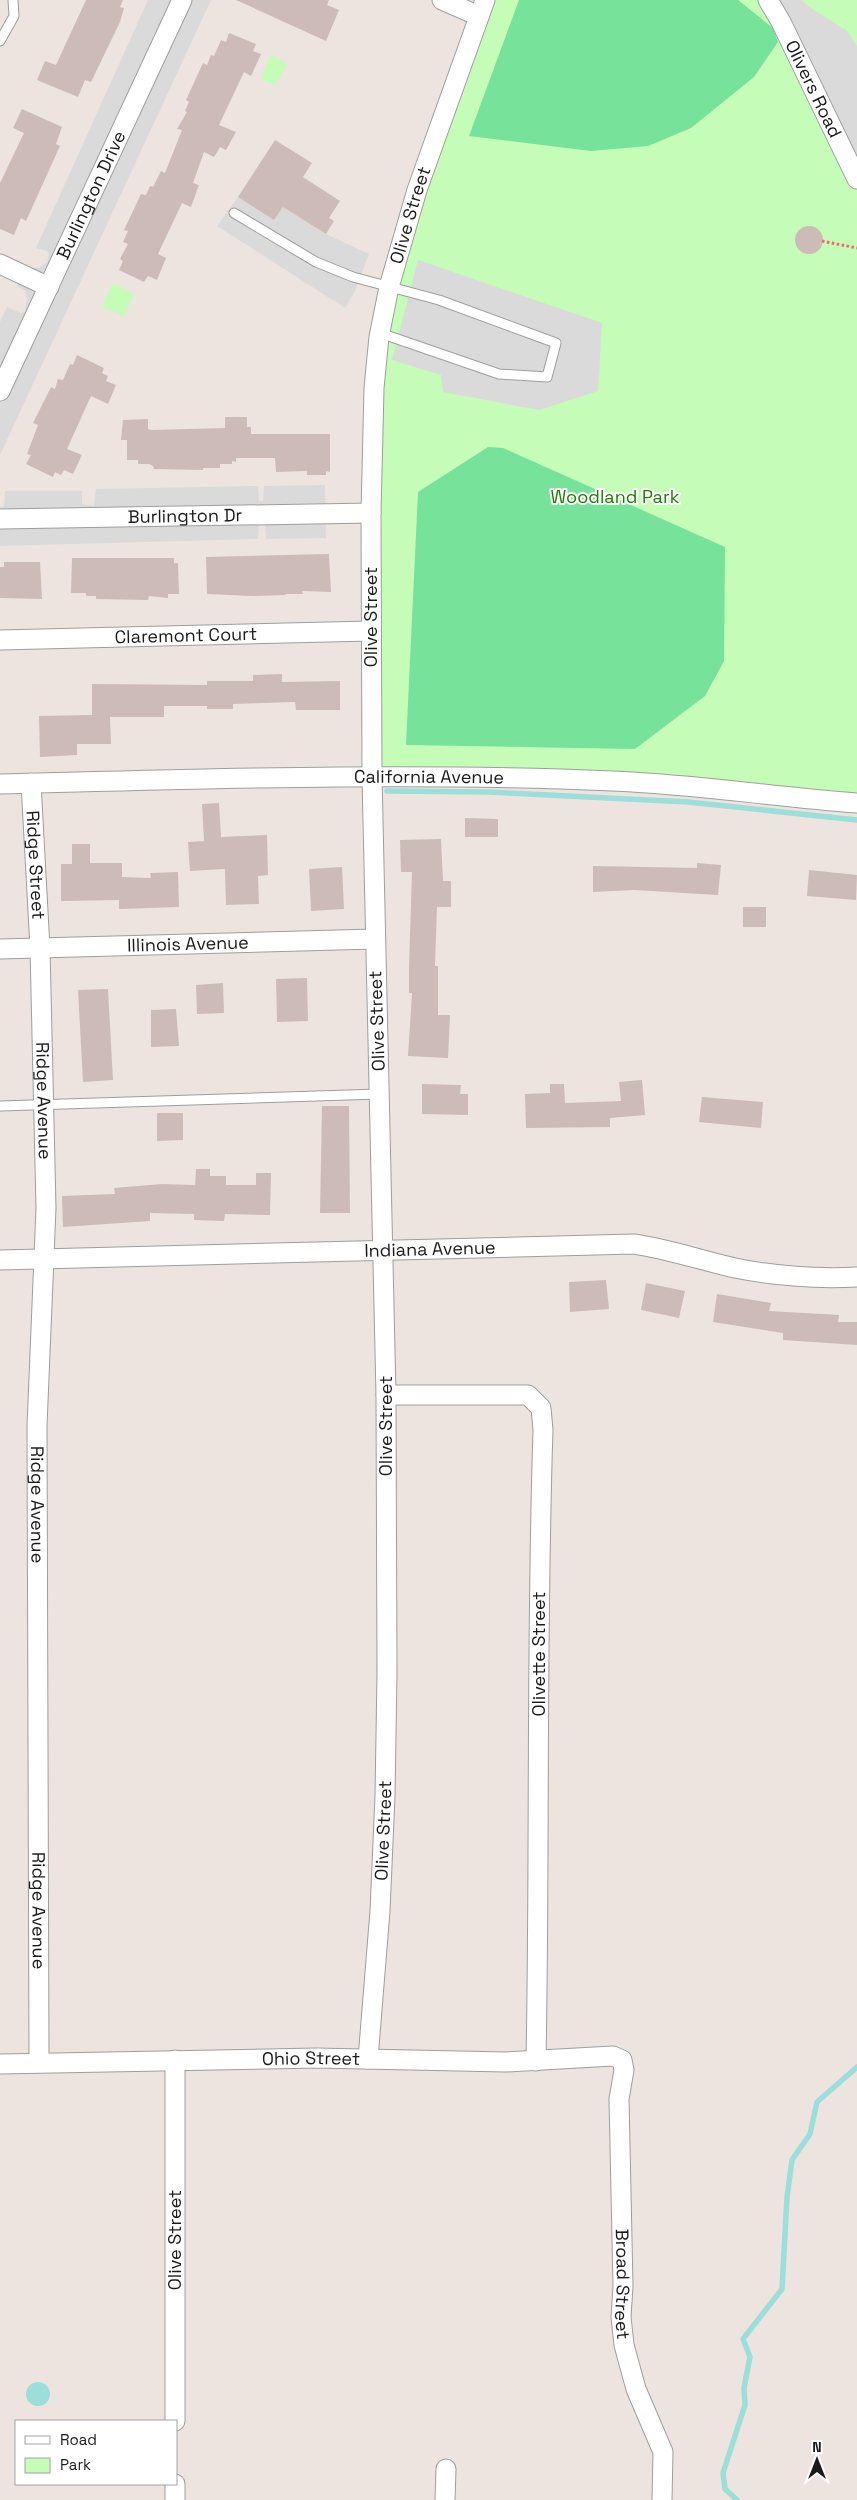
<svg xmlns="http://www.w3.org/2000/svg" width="857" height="2500" viewBox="0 0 857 2500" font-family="'Space Grotesk',sans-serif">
	<rect width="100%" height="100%" fill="#ede4df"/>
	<!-- park -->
	<path fill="#c5fcb7" d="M486,0H857V801L372,776L374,388L402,244Z
		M270,56H274L287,64L280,77L273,85L261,78Z
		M115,284L132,293L133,297L124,316L102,307L111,285Z"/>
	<!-- pitch -->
	<path fill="#77e299" d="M519,0H738L773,28L778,42L754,77L691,128L648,146L591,151L469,136Z
		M488,447L503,448L725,547L724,661L705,696L635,749L406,745L418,492Z"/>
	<!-- parking -->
	<path fill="#dadada" d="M148,0H211L0,455V322L7,307L21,313L25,312L27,298L25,291L17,286L27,267L39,268L47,262L49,255L47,251L36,248Z
		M764,0H802L809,7L846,30L857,46V164L843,171L788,37Z
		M238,197L274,220L283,207L326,234L369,254L355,291L345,308L217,226Z
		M418,260L602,323L598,391L539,410L443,392L441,375L392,360Z
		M325,485L326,538L266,539L265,524L263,523L259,524L258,539L0,546V507L4,506L5,491H82V504L94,506L96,489L258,486L259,501H263L264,486Z"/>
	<!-- water -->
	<path fill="#9cdeda" d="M26 2394a12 12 0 1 1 24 0a12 12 0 1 1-24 0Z"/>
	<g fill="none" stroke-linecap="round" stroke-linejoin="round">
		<!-- stream -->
		<path stroke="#9cdeda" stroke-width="5.5" d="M387,791L489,792L688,802L857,820
			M737,2500L725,2489L723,2473L745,2405L744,2388L750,2357L743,2339L782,2289L787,2197L792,2160L810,2134L817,2102L857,2067"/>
	</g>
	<!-- building -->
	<path fill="#cdbbb8" d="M86,0H123L120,7L124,8L120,22L91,82L85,80L78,97L37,80L45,61L56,65Z
		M236,0H329L327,5L339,10L326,41Z
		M229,33L256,44L253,51L261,54L251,76L244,72L219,125L236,132L226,150L220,147L214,157L204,152L193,183L199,185L191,207L182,203L158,254L166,258L157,280L148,276L144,282L119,270L123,261L120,259L128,244L123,242L128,231L124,230L141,194L146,195L150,186L153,187L161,171L165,173L182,130L177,129L187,112L185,111L189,102L186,100L203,63L207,65L211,55L214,56L221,40L226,42Z
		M22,109L62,127L56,144L60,146L26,221L21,218L14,235L0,229V183L24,133L13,128Z
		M275,140L312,163L303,177L340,201L329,218L334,221L326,234L283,207L274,220L238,197Z
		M795 240a14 14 0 1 1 28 0a14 14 0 1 1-28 0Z
		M77,355L104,368L102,373L108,376L106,381L116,385L108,404L91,396L67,449L82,455L73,474L64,470L61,475L55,472L53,477L26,464L31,455L27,454L38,425L33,423L51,387L55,389L58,379L63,380L70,364L73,365Z
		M225,417H247V427H251V434H330V472L326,471V475H307V471L276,472L275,458H236V462L232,461V464H220V468H203V470L154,469L153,466L149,464H138V460H127V440H121L123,420L148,419V429L151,430L225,428Z
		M329,554L331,592L302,591L303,594H285L286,595L252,596L207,594L206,557Z
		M72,558H174V563H178L179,594H168V598L149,596L148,600L96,599V596H86V593H71Z
		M4,562H40L42,599L0,598V567H4Z
		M282,674V682L340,681V710H296L295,702L233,704V709H207V706H164V717H110L111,744H77V755L40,757L39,716L92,715V684L207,685V681H253V675Z
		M219,803L221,837L267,835L268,875L258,876L259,904L226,905L225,869L190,871L188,842L204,841L202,804Z
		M465,818L498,819V837H465Z
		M441,839L443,881H451V907H437L435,966H438V1015H450L448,1058L408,1056L412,993H409V969L412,872H401L400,840Z
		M72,844H90V863H122V877L151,878L150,873L178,872L179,907L119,909V900L61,901V864H72Z
		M697,863L721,865L718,895L634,890L593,892V866L697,868Z
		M342,867L344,909L311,911L309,869Z
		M809,870L857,875L856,900L807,896Z
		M743,907H766V927H743Z
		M307,978L308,1021L277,1022L276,979Z
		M223,983L224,1013L197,1014L196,985Z
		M108,989L113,1080L83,1082L78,990Z
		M176,1009L179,1046L151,1047V1010Z
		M642,1080L645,1115L610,1118V1127L526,1128L525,1094L550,1093V1084H564L565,1103L621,1101L619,1082Z
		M422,1084L461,1085L460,1094H468V1115L422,1114Z
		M702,1097L763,1102L761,1128L699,1122Z
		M322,1106H349L350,1213H320Z
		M157,1113H183V1140L157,1141Z
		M196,1169H210V1176H226V1185H256V1173H271L270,1215L225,1214L224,1221L194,1220V1214L150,1213V1221L63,1227L62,1196L115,1194L114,1188L162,1184L195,1185Z
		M606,1280L609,1309L570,1312L569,1282Z
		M646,1283L685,1291L679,1318L641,1310Z
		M717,1294L771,1303L769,1311L839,1315L838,1322H857V1345L783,1340V1333L713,1322Z"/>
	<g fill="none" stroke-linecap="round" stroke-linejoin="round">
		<defs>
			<path id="service" d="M0,41L14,16L13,0
				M234,213L316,262L353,277L439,300L556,343L547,377L499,374L380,333
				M0,1106L379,1094"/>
			<g id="minor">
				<path d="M442,0L479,16"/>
				<path id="s1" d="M768,0L781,22L857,179"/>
				<path d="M0,264L49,287"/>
				<path id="s2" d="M0,391L182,0"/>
				<path id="s3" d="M0,519L371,513"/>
				<path id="s4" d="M0,640L371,631"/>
				<path id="s5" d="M31,783L40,948L46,1208L37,1426L39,2062"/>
				<path id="s6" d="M0,784C204,779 408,772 612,781C694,784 775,797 857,803"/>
				<path id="s7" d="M0,949L375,939"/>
				<path id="s8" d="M0,1260L634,1244C668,1249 700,1260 735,1268C774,1276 816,1279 857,1277"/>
				<path d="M386,1395H528L541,1408L543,1430C536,1640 540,1851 536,2061"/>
				<path id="s9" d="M368,2059L380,1911L385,1796L387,1674L386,1395L372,776L371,513L374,388L379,337L389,287L417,190L485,0"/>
				<path id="s10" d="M0,2064L316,2058L506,2062L613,2056L622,2060L624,2070L619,2099L623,2286L621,2317L624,2345L636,2389L663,2452L662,2500"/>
				<path d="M175,2421V2060"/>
				<path d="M175,2500V2484"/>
				<path d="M445,2500L446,2469"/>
			</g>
		</defs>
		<!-- service casing -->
		<use href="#service" stroke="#9e9e9e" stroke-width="11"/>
		<!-- minor casing -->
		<use href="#minor" stroke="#9e9e9e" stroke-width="21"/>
		<!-- path -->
		<path stroke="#ff5e7c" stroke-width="3" stroke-dasharray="2.5 2.5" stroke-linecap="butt" d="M822,241L857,248"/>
		<!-- service -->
		<use href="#service" stroke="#fff" stroke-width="9"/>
		<!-- minor -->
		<use href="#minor" stroke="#fff" stroke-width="19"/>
	</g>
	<g text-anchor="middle" stroke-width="4" stroke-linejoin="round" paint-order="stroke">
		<!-- street labels -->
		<g font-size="18" fill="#1a1a1a" stroke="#fff">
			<text dy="6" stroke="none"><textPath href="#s1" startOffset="100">Olivers Road</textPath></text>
			<text dy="6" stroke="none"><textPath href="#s2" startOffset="216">Burlington Drive</textPath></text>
			<text dy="6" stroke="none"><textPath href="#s9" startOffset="1849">Olive Street</textPath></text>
			<text dy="6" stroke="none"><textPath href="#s3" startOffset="185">Burlington Dr</textPath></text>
			<text transform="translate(371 617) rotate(-90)" y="6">Olive Street</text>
			<text dy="6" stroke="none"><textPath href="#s4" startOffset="186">Claremont Court</textPath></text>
			<text dy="6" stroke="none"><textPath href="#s6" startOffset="429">California Avenue</textPath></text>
			<text dy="6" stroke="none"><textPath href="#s5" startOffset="82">Ridge Street</textPath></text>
			<text dy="6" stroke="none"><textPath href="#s7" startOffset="188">Illinois Avenue</textPath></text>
			<text transform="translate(377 1021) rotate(-92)" y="6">Olive Street</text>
			<text dy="6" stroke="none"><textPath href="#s5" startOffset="318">Ridge Avenue</textPath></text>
			<text dy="6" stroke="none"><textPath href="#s8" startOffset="430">Indiana Avenue</textPath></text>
			<text transform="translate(386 1426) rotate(-90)" y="6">Olive Street</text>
			<text dy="6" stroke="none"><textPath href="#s5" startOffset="722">Ridge Avenue</textPath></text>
			<text transform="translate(539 1654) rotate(-90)" y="6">Olivette Street</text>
			<text dy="6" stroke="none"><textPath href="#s9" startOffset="229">Olive Street</textPath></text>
			<text dy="6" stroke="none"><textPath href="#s5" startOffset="1128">Ridge Avenue</textPath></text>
			<text dy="6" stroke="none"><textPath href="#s10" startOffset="311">Ohio Street</textPath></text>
			<text transform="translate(175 2240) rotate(-90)" y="6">Olive Street</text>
			<text dy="6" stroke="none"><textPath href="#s10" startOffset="848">Broad Street</textPath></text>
		</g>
		<!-- park labels -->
		<g font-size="18" fill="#1e7c05" stroke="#fff">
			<text x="615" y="503">Woodland Park</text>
		</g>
	</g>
	<!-- legend -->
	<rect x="15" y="2420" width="162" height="65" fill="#ffffff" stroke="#a3a3a3"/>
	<rect x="25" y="2436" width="25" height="8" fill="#ffffff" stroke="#a3a3a3"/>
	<text x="60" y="2445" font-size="15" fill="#1a1a1a">Road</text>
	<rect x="25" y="2458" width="25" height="15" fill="#c5fcb7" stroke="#a3a3a3"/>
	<text x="60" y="2470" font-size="15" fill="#1a1a1a">Park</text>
	<!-- north arrow -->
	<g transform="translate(817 2460)" stroke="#ffffff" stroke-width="4" paint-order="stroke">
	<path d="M0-4L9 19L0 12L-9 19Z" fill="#1a1a1a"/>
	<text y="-8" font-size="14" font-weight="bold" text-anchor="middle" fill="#1a1a1a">N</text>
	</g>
</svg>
